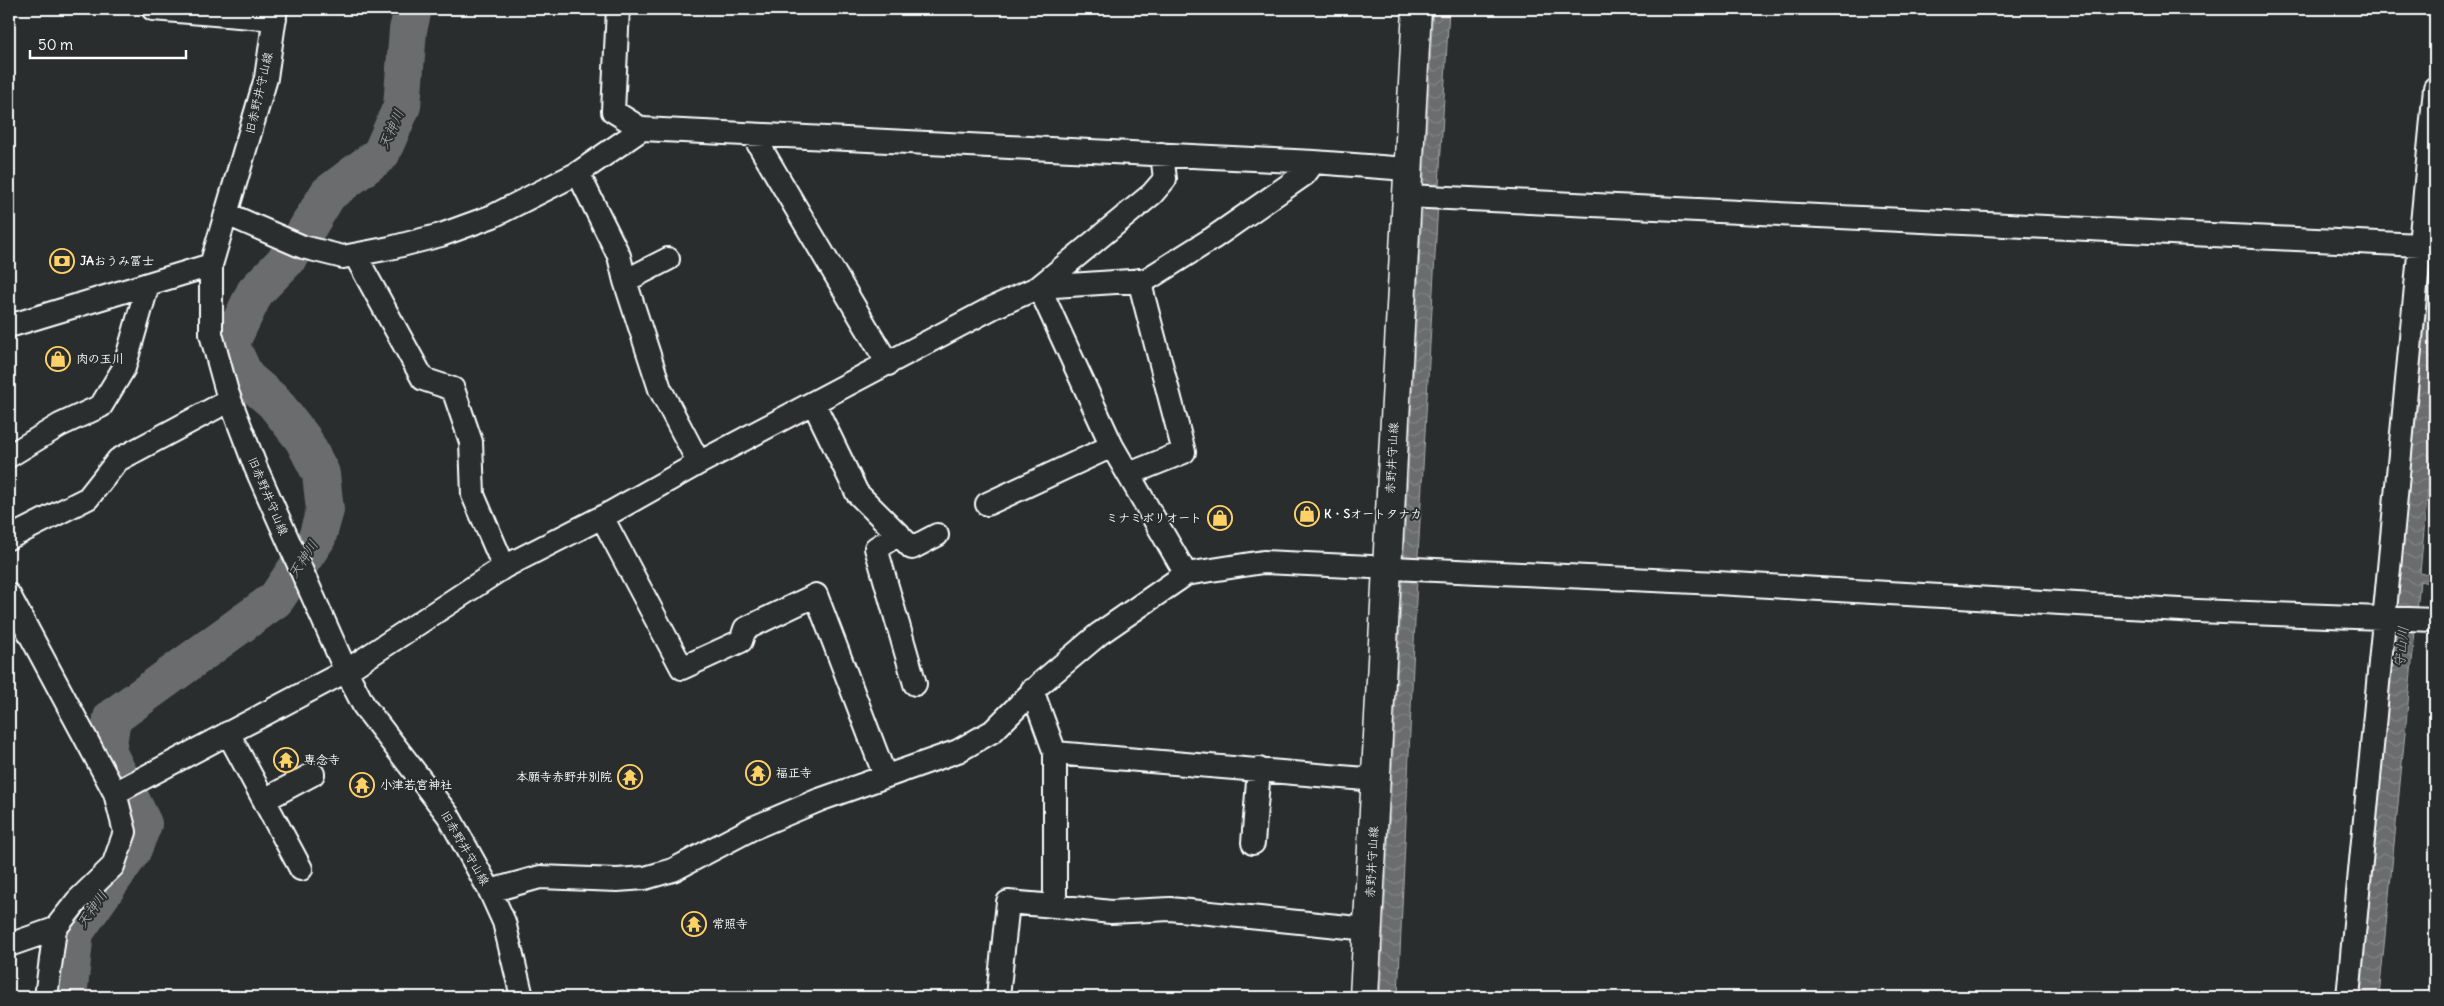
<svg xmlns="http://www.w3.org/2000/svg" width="2444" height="1006" viewBox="0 0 2444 1006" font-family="Delius,'Klee One',sans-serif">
	<defs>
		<pattern id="water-waves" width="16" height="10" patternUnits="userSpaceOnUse" patternTransform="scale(1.25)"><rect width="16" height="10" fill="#6a6c6d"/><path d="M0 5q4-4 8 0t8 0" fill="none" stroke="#808283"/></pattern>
	</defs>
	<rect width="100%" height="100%" fill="#2a2d2e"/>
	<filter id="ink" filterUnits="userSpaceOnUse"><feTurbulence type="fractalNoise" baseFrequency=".02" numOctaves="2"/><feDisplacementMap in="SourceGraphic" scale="10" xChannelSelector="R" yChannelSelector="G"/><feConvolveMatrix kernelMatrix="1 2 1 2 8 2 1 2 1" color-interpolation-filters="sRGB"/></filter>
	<g filter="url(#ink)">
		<!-- water -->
		<path fill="url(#water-waves)" stroke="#a6a7a7" d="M1433,9H1449L1418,556L1398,997H1380Z
			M2435,190V414L2420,573L2435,576V609L2430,608L2432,584L2420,581L2379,997H2357Z"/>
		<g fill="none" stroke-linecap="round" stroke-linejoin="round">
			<!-- river -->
			<path stroke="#6a6c6d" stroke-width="38" d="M68,997L75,932L132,851L143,824L107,751L112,718L276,599L317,538L325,510L321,474L303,439L274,402L246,378L230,344L255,292L291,255L328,194L381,154L402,106L408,30L413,9"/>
			<defs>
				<path id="minor" d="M153,9L275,19
					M276,9L266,78L211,265V334L227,392L256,468L346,671L364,706L448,815L490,891L504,922L522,997
					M618,9L613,111L642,129L1314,162L1407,169
					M753,135L888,364
					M578,173L619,256L625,281L660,389L699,463
					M1407,196L2420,245
					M227,214L303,247L343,257L390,248L441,235L493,216L578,173L642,129
					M355,255L423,379L453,389L471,442L473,495L504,567
					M625,281L668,259
					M1039,287L1112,446L1186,574
					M1039,287L1146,280L1213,238L1305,174L1314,162
					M9,326L211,265
					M814,404L857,493L912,548L937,535
					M9,456L60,425L101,406L124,368L148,284
					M1129,474L1184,452L1139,280
					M987,504L1112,446
					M602,517L682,668L741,641L745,629L816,595L885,776
					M899,534L876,548L915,684
					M9,538L88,498L118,460L230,400
					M9,595L115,793L125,832L113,866L77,901L55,929L9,945
					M228,733L301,869
					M1055,753L1377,780
					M115,793L346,671L504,567L610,513L699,463L992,308L1039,287L1152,194L1165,179L1162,154
					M264,800L313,774
					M1253,843L1259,769
					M490,891L540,877L617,880L645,878L673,870L753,828L819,800L958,751L993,731L1041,683L1099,634L1186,574L1263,562L1717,583L2197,611L2435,620
					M1055,906L1111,912L1170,909L1368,929
					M46,997L55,929
					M998,997L1008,902L1055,906V753L1032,690
					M2348,997L2435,88"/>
				<path id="major" d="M1364,997L1417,9"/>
			</defs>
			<!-- minor casing -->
			<use href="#minor" stroke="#fff" stroke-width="26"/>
			<!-- major casing -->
			<use href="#major" stroke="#fff" stroke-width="31"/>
			<!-- minor -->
			<use href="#minor" stroke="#2a2d2e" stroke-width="22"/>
			<!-- major -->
			<use href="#major" stroke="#2a2d2e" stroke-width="28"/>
		</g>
	</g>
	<!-- icons -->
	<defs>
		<symbol id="bank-ring" viewBox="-11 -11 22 22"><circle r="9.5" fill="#2a2d2e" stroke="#ffd166" stroke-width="1.5"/><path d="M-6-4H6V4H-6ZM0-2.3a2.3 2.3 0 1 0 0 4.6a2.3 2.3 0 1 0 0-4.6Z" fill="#ffd166"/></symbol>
		<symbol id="shop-ring" viewBox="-11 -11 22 22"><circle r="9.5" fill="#2a2d2e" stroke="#ffd166" stroke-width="1.5"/><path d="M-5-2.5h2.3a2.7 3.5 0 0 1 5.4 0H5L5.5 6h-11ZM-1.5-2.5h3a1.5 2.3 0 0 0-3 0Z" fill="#ffd166"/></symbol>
		<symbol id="temple-ring" viewBox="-11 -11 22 22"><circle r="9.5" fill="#2a2d2e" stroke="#ffd166" stroke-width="1.5"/><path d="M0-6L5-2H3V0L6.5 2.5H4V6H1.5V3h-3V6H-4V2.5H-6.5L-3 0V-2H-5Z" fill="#ffd166"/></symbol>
	</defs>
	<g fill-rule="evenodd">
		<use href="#bank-ring" x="48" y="247" width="28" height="28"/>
		<use href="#shop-ring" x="44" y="345" width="28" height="28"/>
		<use href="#shop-ring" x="1293" y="500" width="28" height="28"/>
		<use href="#shop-ring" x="1206" y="504" width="28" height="28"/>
		<use href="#temple-ring" x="272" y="746" width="28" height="28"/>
		<use href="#temple-ring" x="744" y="759" width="28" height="28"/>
		<use href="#temple-ring" x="616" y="763" width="28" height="28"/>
		<use href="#temple-ring" x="348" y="771" width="28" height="28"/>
		<use href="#temple-ring" x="680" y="910" width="28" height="28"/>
	</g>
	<g text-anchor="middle" stroke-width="4" stroke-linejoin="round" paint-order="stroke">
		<!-- street labels -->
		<g font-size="12" fill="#fff" stroke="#2a2d2e">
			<text transform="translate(259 93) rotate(-77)" y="4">旧赤野井守山線</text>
			<text transform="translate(1392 458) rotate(-87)" y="4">赤野井守山線</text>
			<text transform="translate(268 496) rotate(67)" y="4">旧赤野井守山線</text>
			<text transform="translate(465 848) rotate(60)" y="4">旧赤野井守山線</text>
			<text transform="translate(1372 862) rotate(-87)" y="4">赤野井守山線</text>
		</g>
		<!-- poi labels -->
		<g font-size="12" font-weight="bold" fill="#fff" stroke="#2a2d2e" text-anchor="start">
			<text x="80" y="265">JAおうみ冨士</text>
			<text x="76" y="363">肉の玉川</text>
			<text x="1324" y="518">K・Sオートタナカ</text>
			<text x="1202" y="522" text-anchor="end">ミナミボリオート</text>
			<text x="304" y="764">専念寺</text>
			<text x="776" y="777">福正寺</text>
			<text x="612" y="781" text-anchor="end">本願寺赤野井別院</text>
			<text x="380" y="789">小津若宮神社</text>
			<text x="712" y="928">常照寺</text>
		</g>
		<!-- water labels -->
		<g font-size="14" font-style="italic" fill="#b4b6b6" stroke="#2a2d2e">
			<text transform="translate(391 129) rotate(-66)" y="5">天神川</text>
			<text transform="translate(303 559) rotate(-57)" y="5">天神川</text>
			<text transform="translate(2401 647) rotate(-84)" y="5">守山川</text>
			<text transform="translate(92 909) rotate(-55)" y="5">天神川</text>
		</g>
	</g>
	<!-- margin -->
	<rect width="2444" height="1006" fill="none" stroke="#2a2d2e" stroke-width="30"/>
	<rect x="15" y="15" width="2414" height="976" fill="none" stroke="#fff" stroke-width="2" filter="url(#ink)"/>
	<!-- scale -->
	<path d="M30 50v8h156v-8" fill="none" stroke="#ffffff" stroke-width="2.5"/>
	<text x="38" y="50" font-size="15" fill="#ffffff" stroke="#2a2d2e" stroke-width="4" paint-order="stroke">50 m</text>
</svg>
